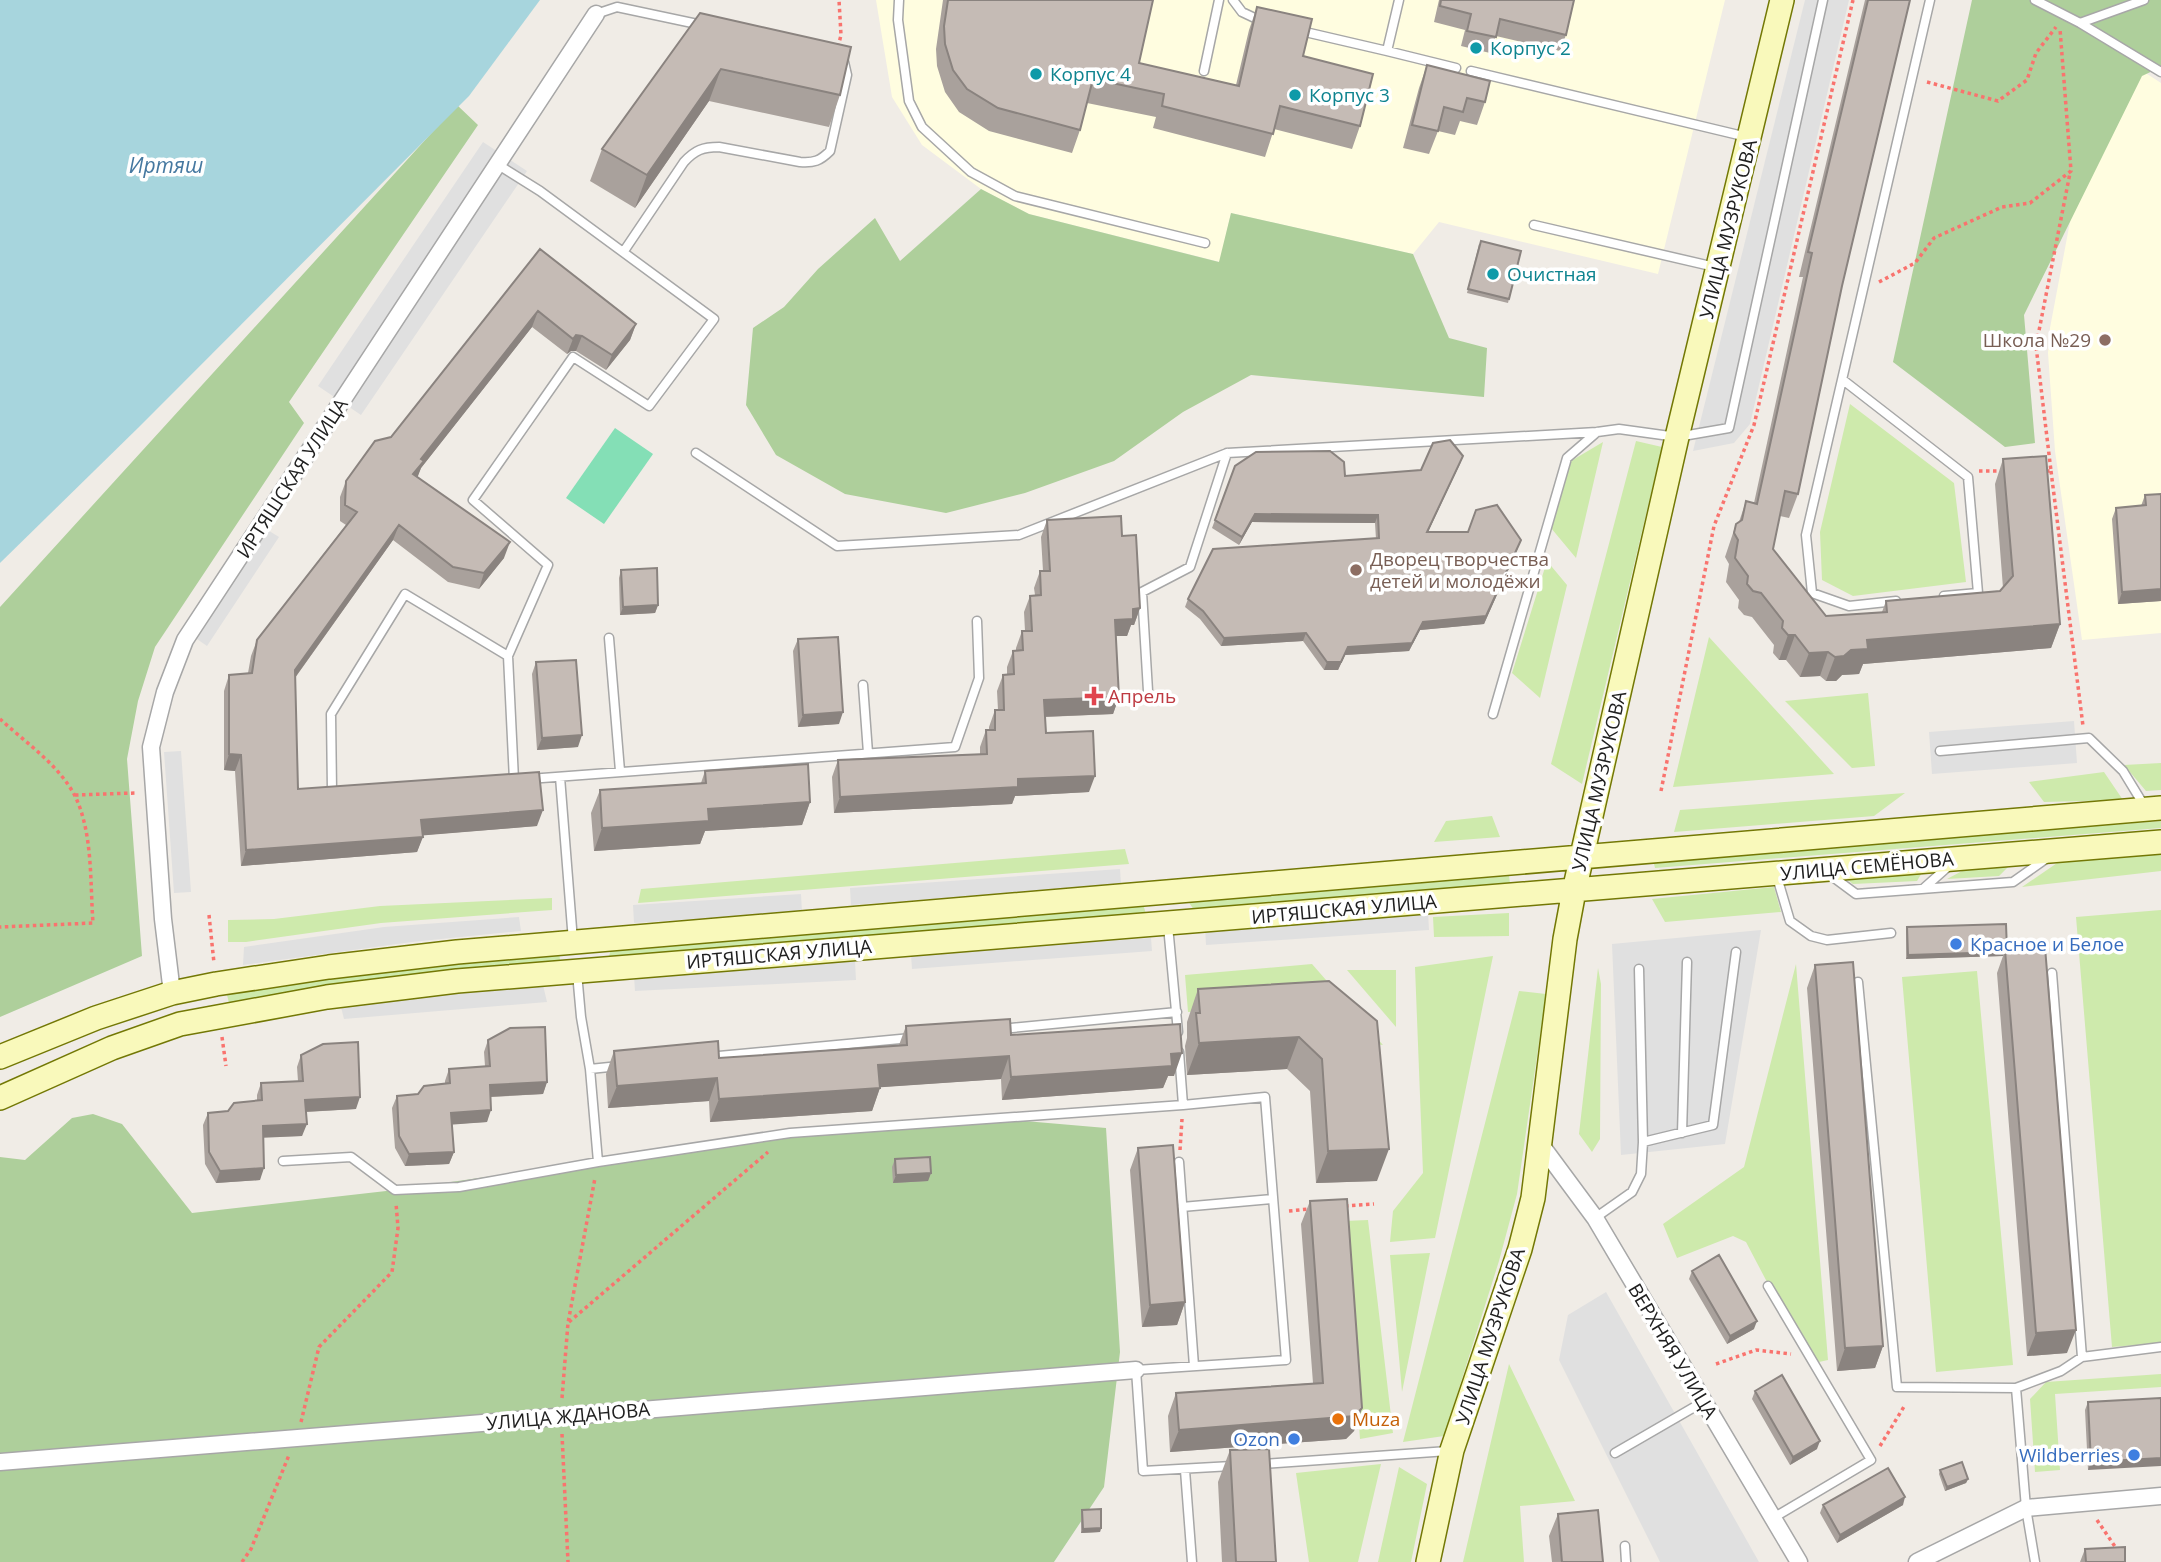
<svg xmlns="http://www.w3.org/2000/svg" width="2161" height="1562" viewBox="0 0 2161 1562" font-family="'Open Sans',sans-serif">
	<rect width="100%" height="100%" fill="#f0ece6"/>
	<!-- education -->
	<path fill="#fffde0" d="M876,0H1725L1658,274L1439,222L1413,254L1231,213L1220,262L1029,214L981,189L922,145L892,97Z
		M2118,55L2161,83V633L2082,640L2055,451L2048,353L2050,328L2099,68Z"/>
	<!-- grass -->
	<path fill="#ceeaac" d="M1850,404L1954,483L1966,582L1853,596L1822,580L1820,532Z
		M1636,441L1662,447L1582,784L1551,764Z
		M1603,442L1576,558L1551,528L1571,461Z
		M1547,561L1567,585L1540,698L1512,673Z
		M1709,637L1834,774L1673,787Z
		M1868,693L1875,766L1852,768L1785,701Z
		M2161,763V790L2146,791L2124,765Z
		M2104,772L2123,800L2044,802L2029,782Z
		M1905,793L1874,816L1674,832L1680,810Z
		M1492,816L1500,837L1434,842L1446,821Z
		M2161,821V828L1655,868L1653,860Z
		M1125,849L1129,864L638,903L641,889Z
		M2161,852V871L2022,887L2060,861Z
		M2010,865L1999,876L1947,879L1964,870Z
		M1923,871L1917,881L1853,884L1844,877Z
		M1509,876L1510,883L1194,910L1188,901Z
		M1774,887L1781,912L1665,922L1652,899Z
		M552,898V910L381,923L246,942H228V920L274,919L380,906Z
		M1143,904L1146,914L609,957L611,948Z
		M2161,910V1343L2112,1347L2076,917Z
		M1509,913V936L1434,937L1433,917Z
		M559,951L560,960L361,980L229,1003L227,995L355,971Z
		M1493,956L1435,1238L1390,1242L1393,1211L1423,1173L1415,967Z
		M1312,964L1383,1045L1365,1043L1321,1004L1188,1012L1185,975Z
		M1796,964L1828,1360L1810,1364L1746,1242L1733,1236L1677,1258L1663,1224L1744,1167Z
		M1598,968L1601,984L1600,1139L1592,1152L1579,1134Z
		M1347,970H1396V1027Z
		M1977,971L2013,1365L1936,1372L1902,977Z
		M1519,991L1546,994L1517,1194L1499,1261L1444,1436L1403,1442Z
		M1368,1220L1393,1433L1360,1439L1344,1221Z
		M1430,1253L1402,1392L1390,1255Z
		M1509,1364L1575,1501L1520,1506L1524,1562H1463Z
		M2161,1374V1387L2055,1394L2060,1470L2035,1472L2030,1399L2046,1382Z
		M1381,1464L1358,1562H1309L1296,1473Z
		M1399,1467L1427,1484L1411,1562H1378Z"/>
	<!-- forest -->
	<path fill="#aecf9b" d="M1972,0H2161V67L2142,76L2024,315L2035,443L2005,447L1893,362Z
		M457,105L478,125L289,402L304,423L155,647L138,701L127,759L142,956L0,1017V607Z
		M981,189L1029,214L1219,262L1231,213L1413,254L1449,338L1487,348L1484,397L1251,375L1183,412L1114,461L1025,493L946,513L845,494L776,455L746,405L753,328L784,307L818,269L875,218L900,261Z
		M93,1114L122,1124L192,1213L395,1190L790,1133L989,1118L1106,1128L1120,1352L1104,1487L1054,1562H0V1157L25,1160L72,1118Z"/>
	<!-- pitch -->
	<path fill="#84dfb6" d="M615,428L653,454L604,524L566,498Z"/>
	<!-- parking -->
	<path fill="#e0e0e0" d="M1805,0H1849L1750,424L1734,443L1693,451Z
		M483,142L527,171L361,415L318,386Z
		M266,529L279,537L207,646L194,637Z
		M2074,721L2077,763L1932,774L1929,732Z
		M181,751L191,892L174,893L164,752Z
		M1120,869L1121,885L851,905L850,888Z
		M801,894L802,912L634,923L633,905Z
		M1428,912L1429,930L1206,945L1205,927Z
		M519,917L521,931L412,942L243,965L244,947L384,927Z
		M1761,930L1725,1144L1621,1155L1612,944Z
		M1151,938L1152,951L912,969L911,955Z
		M855,961L856,980L635,991L634,976Z
		M543,985L547,1002L344,1019L340,1003Z
		M1606,1292L1677,1417L1759,1562H1660L1559,1360L1568,1315Z"/>
	<!-- water -->
	<path fill="#a7d5dd" d="M0,0H540L469,96L140,426L0,563Z"/>
	<g fill="none" stroke-linecap="round" stroke-linejoin="round">
		<defs>
			<path id="lane" d="M899,0L898,20L909,101L922,127L971,172L1015,196L1205,243
				M1233,0L1242,12L1261,21
				M1399,0L1387,51L1456,68
				M2035,0L2080,23L2161,72
				M596,14L617,7L702,25
				M2080,23L2144,0
				M1301,31L1387,51
				M1204,71L1219,0
				M1471,71L1747,137
				M497,164L540,191L714,319L649,406L573,357L473,500L548,565L508,656
				M1534,225L1715,267
				M624,251L684,162C695,150 703,147 719,147L800,162C814,163 820,161 830,151L847,75L844,62
				M1843,380L1968,477L1978,593L1944,596
				M696,453L837,546L1019,535L1227,453
				M1896,601L1849,606L1812,593L1806,535L1930,0
				M609,638L620,771
				M863,685L868,753
				M1148,691L1142,592L1190,567L1227,453L1597,432L1619,429L1677,437L1729,428L1823,0
				M1493,714L1567,458L1597,432
				M1940,751L2089,738L2123,771L2145,807
				M560,777L573,941
				M529,779L955,747L979,678L977,621
				M335,791H332L331,714L405,594L508,656L514,780
				M1829,874L1856,894L2013,882L2047,858
				M1777,877L1790,921L1811,936L1827,940L1891,933
				M1924,888L1951,864
				M1168,926L1178,1032
				M577,973L581,1017L590,1069L598,1162
				M2052,973L2082,1357L2161,1347
				M1858,982L1897,1387L2016,1388L2061,1371L2082,1357
				M1001,1029L1177,1012
				M708,1057L911,1038
				M590,1069L619,1066
				M1183,1105L1265,1097L1286,1360L1136,1370L1143,1471L1232,1466
				M1682,1133L1687,962
				M1643,1142L1713,1125L1736,952
				M283,1161L351,1157L395,1190L459,1187L598,1162L790,1133L1183,1105L1179,1052
				M1179,1162L1194,1366
				M1182,1207L1273,1199
				M1595,1218L1632,1192L1641,1174L1643,1142L1639,969
				M1768,1286L1871,1460L1773,1518
				M2016,1388L2026,1508L2035,1562
				M1615,1453L1703,1402
				M1262,1464L1448,1451
				M1185,1470L1192,1562
				M1625,1546L1626,1562"/>
			<path id="street" d="M172,993L163,919L151,747L165,692L185,640L596,14
				M1541,1145L1595,1218L1799,1562
				M0,1462L1136,1370
				M1917,1562L2026,1508L2161,1496"/>
			<path id="secondary" d="M0,1057L96,1018L172,993L216,984L329,967L457,952L2161,808
				M0,1098L112,1048L180,1024L327,997L457,981L2161,842
				M1428,1562L1452,1450L1520,1249L1533,1198L1565,939L1574,891L1677,437L1782,0"/>
		</defs>
		<!-- lane casing -->
		<use href="#lane" stroke="#a7a7a7" stroke-width="11"/>
		<!-- street casing -->
		<use href="#street" stroke="#a7a7a7" stroke-width="19"/>
		<!-- secondary casing -->
		<use href="#secondary" stroke="#737805" stroke-width="26"/>
		<!-- path -->
		<path stroke="#f9736e" stroke-width="3.5" stroke-dasharray="3.5 3.5" stroke-linecap="butt" d="M838,47L841,35L839,0
			M1927,82L1998,101L2027,80L2036,53L2056,27
			M1879,282L1915,263L1934,238L2002,207L2030,203L2071,171L2060,29
			M1979,471H2003
			M2046,471H2051L2036,346L2070,173
			M2051,471L2083,726
			M0,719C25,742 59,765 75,796C93,833 90,882 93,923L0,927
			M1661,791L1714,526L1754,425L1853,0
			M75,795L135,793
			M209,915L214,963
			M222,1037L226,1066
			M1180,1150L1182,1119
			M1345,1206L1374,1204
			M1289,1211L1309,1209
			M569,1322L768,1152
			M1716,1364L1756,1350L1791,1354
			M562,1398L568,1323L595,1178
			M301,1422L319,1347L392,1272L398,1228L396,1203
			M562,1434L568,1562
			M1880,1446L1905,1405
			M2097,1520L2118,1551
			M242,1562L251,1549L289,1455"/>
		<!-- lane -->
		<use href="#lane" stroke="#fff" stroke-width="8"/>
		<!-- street -->
		<use href="#street" stroke="#fff" stroke-width="16"/>
		<!-- secondary -->
		<use href="#secondary" stroke="#f9f9bb" stroke-width="23"/>
	</g>
	<!-- wall -->
	<path fill="#a9a19c" d="M943,0H1153L1139,63L1236,85L1249,30L1257,7L1303,56L1360,126L1352,149L1274,129L1265,157L1153,128L1156,117L1087,103L1080,130L1072,153L989,131L959,112L945,92L937,66L936,49Z
		M1439,0H1574L1566,35L1560,51L1496,36L1490,53L1461,46L1465,30L1434,22Z
		M1865,0H1910L1842,286L1798,494L1789,518L1780,516L1773,549L1826,616L1882,612L1886,601L2000,591L2003,588L1995,484L2003,459L2060,624L2051,648L1863,664L1859,674L1842,675L1836,681H1826L1820,676L1800,677L1786,660H1779L1773,653L1774,645L1752,617L1744,615L1738,608L1739,600L1726,582L1729,564L1725,557L1736,524L1739,522L1746,501L1754,503L1803,277H1799Z
		M700,13L840,95L829,127L709,101L635,208L590,181L602,149Z
		M1427,65L1485,102L1477,125L1460,121L1455,135L1438,131L1429,154L1403,148L1419,88Z
		M1479,244L1509,299L1508,303L1467,293Z
		M540,249L636,324L630,340L606,370L576,351H571L567,354L532,327L421,468L417,477L504,558L479,589L448,582L393,540L295,678L298,789L537,826L423,835L417,852L241,866L235,771L224,770V691L229,675L248,673L251,656L257,640L346,525L340,521V497L346,481L391,437Z
		M1463,456L1428,532L1518,548L1484,624L1420,630L1409,651L1345,655L1338,670H1324L1303,641L1221,646L1200,619L1185,607L1188,599L1376,539L1375,523L1252,522L1239,545L1212,528L1235,466L1345,476L1421,470Z
		M2161,494V601L2118,604L2112,519L2116,508L2141,506L2145,495Z
		M1047,520L1122,536L1140,608L1134,625H1131L1127,636H1116L1119,697L1113,714L1045,717L1046,733L1089,792L1015,796L1012,804L834,813L832,777L838,760L980,754V747L986,730H989V727L995,710H998L997,691L1003,675H1007V667L1013,651L1016,650V648L1022,631H1025L1024,612L1030,596L1035,595L1034,588L1040,571H1043L1041,537Z
		M621,570L658,605L655,613L620,615L619,578Z
		M798,639L839,724L798,727L793,651Z
		M536,662L578,747L537,750L532,674Z
		M705,771L810,802L802,825L705,831L700,844L594,851L591,813L600,790L701,783Z
		M1907,927L2007,950L2067,1353L2027,1356L1997,973L2003,956L1906,959V931Z
		M1815,965L1883,1346L1875,1368L1837,1371L1807,988Z
		M1329,981L1377,1181L1316,1183L1310,1091L1287,1069L1187,1075L1185,1046L1187,1038V1022L1198,989Z
		M906,1026L1011,1035L1174,1076H1168L1163,1088L1002,1100L1001,1079L880,1087L872,1111L710,1122L709,1101L608,1108L606,1074L614,1051L719,1058L899,1045Z
		M488,1040L547,1082L543,1094L491,1097L487,1122L452,1124L454,1152L449,1164L405,1166L395,1148L392,1108L397,1096L418,1094L445,1084V1081L449,1069L485,1066L484,1052Z
		M301,1055L356,1109L306,1112L302,1136L263,1137L260,1180L216,1183L205,1164L203,1125L208,1113L228,1111L257,1101V1095L261,1083L298,1081L297,1067Z
		M1138,1148L1185,1302L1177,1325L1142,1327L1130,1170Z
		M895,1159L931,1173L928,1181L893,1183L892,1167Z
		M1310,1201L1362,1408L1354,1431L1346,1439L1170,1452L1168,1416L1176,1393L1313,1383L1301,1224Z
		M1692,1271L1754,1329L1727,1344L1689,1279Z
		M1755,1391L1817,1449L1790,1465L1752,1399Z
		M2161,1398L2088,1470L2085,1410L2088,1402Z
		M1230,1450L1276,1562H1222L1218,1482Z
		M1940,1470L1968,1479L1966,1483L1945,1491L1939,1474Z
		M1823,1505H1903L1837,1543L1820,1513Z
		M1082,1510L1101,1528L1100,1532L1081,1533V1514Z
		M1558,1514L1603,1562H1552L1549,1536Z
		M2085,1549L2125,1562H2080Z"/>
	<!-- shaded-wall -->
	<path fill="#8a837f" d="M721,69L709,101L635,208L647,175Z
		M538,311L532,327L421,468L418,476L407,490L413,474L421,459Z
		M636,324L630,340L606,370L612,355Z
		M576,335L582,336L576,351H571L567,354L573,339Z
		M1463,456L1460,464L1424,540L1427,532Z
		M1255,514L1378,515L1375,523L1252,522L1239,545L1242,537Z
		M399,525L393,540L289,686L295,670Z
		M1521,540L1484,624L1420,630L1409,651L1345,655L1338,670H1324L1327,662L1348,647L1423,622Z
		M510,542L504,558L479,589L484,573Z
		M2161,589V601L2118,604L2122,592Z
		M658,605L655,613L620,615L623,607Z
		M1140,608L1134,625H1131L1127,636H1109L1115,620L1133,609Z
		M2060,624L2051,648L1863,664L1859,674L1842,675L1836,681H1826L1835,657L1851,650L1867,640Z
		M1306,633L1303,641L1221,646L1224,638Z
		M1788,635H1795L1786,660H1779Z
		M1828,652L1820,676L1800,677L1809,653Z
		M1119,697L1113,714L1038,717L1044,700Z
		M843,712L839,724L798,727L803,715Z
		M582,735L578,747L537,750L542,738Z
		M229,754L241,755L235,771L224,770Z
		M1095,776L1089,792L1015,796L1012,804L834,813L840,797L1018,779Z
		M810,802L802,825L705,831L700,844L594,851L602,828L708,809Z
		M543,810L537,826L416,836L421,820Z
		M423,837L417,852L241,866L246,850Z
		M2004,952L2003,956L1906,959L1908,955Z
		M1299,1037L1287,1069L1187,1075L1199,1043Z
		M1182,1053L1174,1076H1168L1163,1088L1002,1100L1011,1077L1171,1054Z
		M1009,1056L1001,1079L870,1088L878,1065Z
		M717,1078L709,1101L608,1108L617,1086Z
		M547,1082L543,1094L486,1097L490,1085Z
		M880,1088L872,1111L710,1122L719,1099Z
		M360,1097L356,1109L301,1112L305,1100Z
		M491,1110L487,1122L447,1125L451,1113Z
		M307,1124L302,1136L258,1138L263,1126Z
		M1389,1149L1377,1181L1316,1183L1328,1151Z
		M454,1152L449,1164L405,1166L409,1154Z
		M264,1168L260,1180L216,1183L220,1171Z
		M931,1173L928,1181L893,1183L896,1175Z
		M1185,1302L1177,1325L1142,1327L1150,1305Z
		M1757,1321L1754,1329L1727,1344L1730,1336Z
		M2076,1330L2067,1353L2027,1356L2036,1333Z
		M1883,1346L1875,1368L1837,1371L1845,1348Z
		M1362,1408L1354,1431L1346,1439L1170,1452L1179,1430Z
		M1820,1441L1817,1449L1790,1465L1793,1457Z
		M2161,1458V1466L2088,1470L2091,1462Z
		M1968,1479L1966,1483L1945,1491L1947,1487Z
		M1905,1497L1903,1505L1837,1543L1840,1535Z
		M1101,1528L1100,1532L1081,1533L1083,1529Z"/>
	<!-- building -->
	<path fill="#c5bbb5" stroke="#8a837f" stroke-width="2" d="M948,0H1153L1139,63L1239,86L1257,7L1312,19L1303,56L1373,74L1360,126L1280,106L1273,134L1162,106L1164,94L1093,79L1080,130L998,108L967,89L953,70L945,44L944,26Z
		M1441,0H1574L1566,35L1500,19L1496,37L1467,31L1471,14L1440,6Z
		M1868,0H1910L1842,286L1798,494L1785,491L1773,549L1826,616L1887,612L1886,601L2000,591L2013,576L2003,459L2046,456L2060,624L1867,640L1868,649L1851,650L1844,656L1835,657L1828,652L1809,653L1795,635H1788L1782,628L1783,621L1761,593L1753,591L1747,584L1748,576L1735,558L1738,540L1734,533L1736,524L1742,520L1746,501L1757,504L1812,253L1808,252Z
		M700,13L851,47L840,95L721,69L647,175L602,149Z
		M1427,65L1490,81L1485,102L1467,98L1463,112L1444,107L1438,131L1412,125Z
		M1481,241L1521,251L1509,299L1468,289Z
		M540,249L636,324L612,355L582,336L576,335L573,339L538,311L421,459L424,461L413,474L510,542L484,573L453,567L399,525L295,670L298,789L539,772L543,810L421,820L423,837L246,850L241,755L229,754V675L252,673L257,640L357,512L345,505L346,481L375,441L391,437Z
		M1450,440L1463,456L1427,532H1468L1476,510L1497,505L1521,540L1486,616L1423,622L1412,643L1348,647L1341,662H1327L1306,633L1224,638L1203,611L1188,599L1213,549L1379,538L1378,515L1255,514L1242,537L1215,520L1235,466L1256,452L1330,451L1344,462L1345,476L1421,470L1433,443Z
		M2161,494V589L2122,592L2116,508L2146,505L2145,495Z
		M1121,516L1122,536L1136,535L1140,608L1133,609V619L1115,620L1119,697L1044,700L1046,733L1093,731L1095,776L1018,779V787L840,797L838,760L987,754L986,730H995V710H1004L1003,675L1014,674L1013,651L1023,650L1022,631H1032L1030,596L1041,595L1040,571H1050L1047,520Z
		M657,568L658,605L623,607L621,570Z
		M838,637L843,712L803,715L798,639Z
		M576,660L582,735L542,738L536,662Z
		M808,764L810,802L708,809L709,821L602,828L600,790L706,783L705,771Z
		M2006,924L2007,950H2005L2004,952L1908,955L1907,927Z
		M2045,947L2076,1330L2036,1333L2005,950Z
		M1853,962L1883,1346L1845,1348L1815,965Z
		M1329,981L1377,1021L1389,1149L1328,1151L1322,1059L1299,1037L1199,1043L1196,1013H1200L1198,989Z
		M1010,1019L1011,1035L1180,1024L1182,1053L1171,1054L1172,1066L1011,1077L1009,1056L878,1065L880,1088L719,1099L717,1078L617,1086L614,1051L718,1041L719,1058L907,1045L906,1026Z
		M545,1027L547,1082L490,1085L491,1110L451,1113L454,1152L409,1154L399,1136L397,1096L418,1094L424,1086L450,1083L449,1069L490,1066L488,1040L510,1028Z
		M358,1042L360,1097L305,1100L307,1124L263,1126L264,1168L220,1171L209,1152L208,1113L228,1111L234,1103L262,1100L261,1083L303,1081L301,1055L323,1044Z
		M1173,1145L1185,1302L1150,1305L1138,1148Z
		M930,1157L931,1173L896,1175L895,1159Z
		M1347,1199L1362,1408L1355,1416L1179,1430L1176,1393L1323,1383L1310,1201Z
		M1719,1255L1757,1321L1730,1336L1692,1271Z
		M1782,1375L1820,1441L1793,1457L1755,1391Z
		M2161,1398V1458L2091,1462L2088,1402Z
		M1269,1449L1276,1562H1236L1230,1450Z
		M1962,1462L1968,1479L1947,1487L1940,1470Z
		M1888,1468L1905,1497L1840,1535L1823,1505Z
		M1101,1509V1528L1083,1529L1082,1510Z
		M1598,1510L1603,1562H1562L1558,1514Z
		M2125,1547V1562H2086L2085,1549Z"/>
	<!-- markers -->
	<g fill="#0f9aa8" stroke="#fff" stroke-width="2.5">
		<circle cx="1476" cy="48" r="7"/>
		<circle cx="1036" cy="74" r="7"/>
		<circle cx="1295" cy="95" r="7"/>
		<circle cx="1493" cy="274" r="7"/>
	</g>
	<g fill="#8d6e63" stroke="#fff" stroke-width="2.5">
		<circle cx="2105" cy="340" r="7"/>
		<circle cx="1356" cy="570" r="7"/>
	</g>
	<path fill="#e0444e" stroke="#fff" stroke-width="2.5" d="M1090.5 685.5h7v7h7v7h-7v7h-7v-7h-7v-7h7z"/>
	<g fill="#3f7fe0" stroke="#fff" stroke-width="2.5">
		<circle cx="1956" cy="944" r="7"/>
		<circle cx="1294" cy="1439" r="7"/>
		<circle cx="2134" cy="1455" r="7"/>
	</g>
	<circle fill="#e8710a" stroke="#fff" stroke-width="2.5" cx="1338" cy="1419" r="7"/>
	<g text-anchor="middle" stroke-width="7" stroke-linejoin="round" paint-order="stroke">
		<!-- culture labels -->
		<g font-size="19" fill="#0d838f" stroke="#fff" text-anchor="start">
			<text x="1490" y="55">Корпус 2</text>
			<text x="1050" y="81">Корпус 4</text>
			<text x="1309" y="102">Корпус 3</text>
			<text x="1507" y="281">Очистная</text>
		</g>
		<!-- street labels -->
		<g font-size="19" fill="#202020" stroke="#fff">
			<text transform="translate(1728 229) rotate(-76)" y="7">УЛИЦА МУЗРУКОВА</text>
			<text transform="translate(292 478) rotate(-57)" y="7">ИРТЯШСКАЯ УЛИЦА</text>
			<text transform="translate(1599 781) rotate(-77)" y="7">УЛИЦА МУЗРУКОВА</text>
			<text transform="translate(1867 866) rotate(-5)" y="7">УЛИЦА СЕМЁНОВА</text>
			<text transform="translate(1344 909) rotate(-5)" y="7">ИРТЯШСКАЯ УЛИЦА</text>
			<text transform="translate(779 954) rotate(-5)" y="7">ИРТЯШСКАЯ УЛИЦА</text>
			<text transform="translate(1490 1336) rotate(-72)" y="7">УЛИЦА МУЗРУКОВА</text>
			<text transform="translate(1673 1351) rotate(59)" y="7">ВЕРХНЯЯ УЛИЦА</text>
			<text transform="translate(568 1416) rotate(-5)" y="7">УЛИЦА ЖДАНОВА</text>
		</g>
		<!-- education labels -->
		<g font-size="19" fill="#785e54" stroke="#fff" text-anchor="end">
			<text x="2091" y="347">Школа №29</text>
			<text x="1370" y="566" text-anchor="start">Дворец творчества<tspan x="1370" dy="22">детей и молодёжи</tspan></text>
		</g>
		<!-- health labels -->
		<g font-size="19" fill="#be3a42" stroke="#fff" text-anchor="start">
			<text x="1108" y="703">Апрель</text>
		</g>
		<!-- shop labels -->
		<g font-size="19" fill="#366cbe" stroke="#fff" text-anchor="end">
			<text x="1970" y="951" text-anchor="start">Красное и Белое</text>
			<text x="1280" y="1446">Ozon</text>
			<text x="2120" y="1462">Wildberries</text>
		</g>
		<!-- food labels -->
		<g font-size="19" fill="#c56008" stroke="#fff" text-anchor="start">
			<text x="1352" y="1426">Muza</text>
		</g>
		<!-- water labels -->
		<g font-size="21" font-style="italic" fill="#4578a0" stroke="#fff">
			<text x="166" y="173">Иртяш</text>
		</g>
	</g>
</svg>
